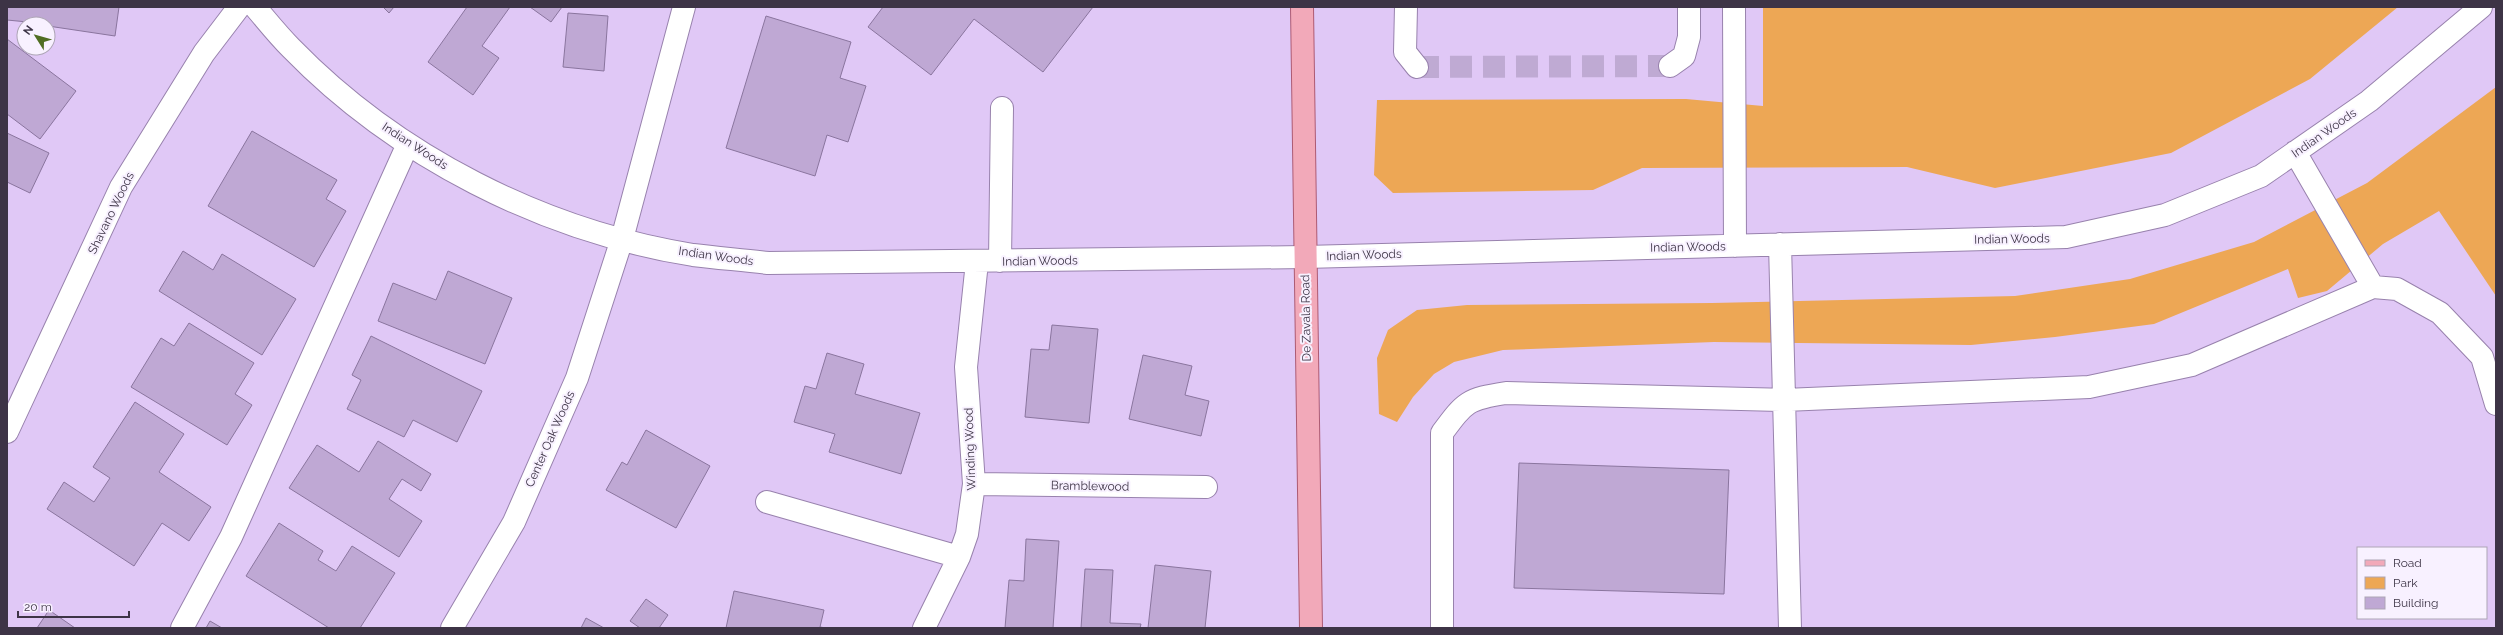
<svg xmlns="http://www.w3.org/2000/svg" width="2503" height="635" viewBox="0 0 2503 635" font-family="Raleway,sans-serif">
	<rect width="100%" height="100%" fill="#e0c8f6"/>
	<!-- green -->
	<path fill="#eda755" d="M1763,7H2398L2310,79L2171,153L1995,188L1907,167L1642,168L1593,190L1393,193L1374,175L1377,100L1686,99L1763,106Z
		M2496,87V296L2439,211L2383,244L2327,291L2298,298L2288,269L2154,324L2055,337L1971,345L1714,342L1503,350L1454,362L1434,374L1413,397L1397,422L1379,414L1377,358L1388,330L1417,310L1467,305L1712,303L2015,296L2130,279L2254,242L2367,183Z"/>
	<!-- building -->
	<path fill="#bfa8d4" stroke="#8a759e" d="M7,7H119L115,36L48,26V24L7,20Z
		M383,7H394L389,13Z
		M467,7H510L482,46L499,58L473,95L428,62Z
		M530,7H562L551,22Z
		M883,7H1093L1043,72L974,19L931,75L868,27Z
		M568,13L608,16L604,71L563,67Z
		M766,16L851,42L840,78L866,86L848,142L827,135L815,176L726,148Z
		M7,39L76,91L40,139L7,114Z
		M252,131L337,180L326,199L346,211L314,267L208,206Z
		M7,133L49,153L30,193L7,182Z
		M183,251L213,270L222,254L296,299L262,355L159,291Z
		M448,271L512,298L485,364L378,321L393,283L436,300Z
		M189,323L254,363L235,394L252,405L227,445L131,387L161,338L174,346Z
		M1052,325L1098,329L1089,423L1025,417L1031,349L1049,350Z
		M371,336L482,391L457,442L413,420L404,437L347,409L361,380L352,375Z
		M827,353L864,364L855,394L920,413L901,474L829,452L835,434L794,422L805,386L816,389Z
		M1143,355L1192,366L1185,395L1209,401L1201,436L1129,419Z
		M135,402L184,434L159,472L211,507L189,541L162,523L134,566L47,509L64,482L94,502L110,478L93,467Z
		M646,430L710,466L676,528L606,490L622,462L627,465Z
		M378,441L431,474L421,491L402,479L389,499L422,521L399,557L289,488L317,445L359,472Z
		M1519,463L1729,470L1724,594L1514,588Z
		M279,523L323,551L318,560L336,571L352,546L395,573L360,628H329L246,576Z
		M1026,539L1059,541L1053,628H1005L1009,580L1024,581Z
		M1155,565L1211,571L1205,628H1148Z
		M1085,569L1113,570L1110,623L1141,624L1140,628H1081Z
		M734,591L824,610L820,627L826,628H726Z
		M646,599L668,615L659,628H640L630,621Z
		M49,610L75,628H37Z
		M586,618L604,628H581Z
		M210,621L222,628H206Z"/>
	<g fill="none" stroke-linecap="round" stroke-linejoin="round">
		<!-- minor-tunnel -->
		<path stroke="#bfaad3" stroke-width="22" stroke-dasharray="22 11" stroke-linecap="butt" d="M1417,67L1670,66"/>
		<defs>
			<path id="minor" d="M255,7C267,21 278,35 291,48C396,156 543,231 693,255C717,258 743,260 768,263L1305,257L2066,237L2165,215L2261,176L2369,101L2481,7
				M1406,7L1405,52L1417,67
				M1734,7L1735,246
				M1670,66L1684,56L1689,37V7
				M2295,152L2373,287
				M1780,244L1790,628
				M1000,261L1002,108
				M7,432L121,187L204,53L239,7
				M974,484L1206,487
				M767,502L959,557
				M182,628L231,537L408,144
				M452,628L514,522L577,378L622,239L684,7
				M924,628L959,557L967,534L974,484L966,367L977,262
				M1442,628V433C1465,402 1467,399 1506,393L1785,400L2089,387L2192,365L2373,287L2397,289L2440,313L2482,357L2496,404"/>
			<path id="major" d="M1302,7L1311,628"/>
		</defs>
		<!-- minor casing -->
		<use href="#minor" stroke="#9882ad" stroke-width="24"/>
		<!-- major casing -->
		<use href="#major" stroke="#ad5b73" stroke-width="24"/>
		<!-- minor -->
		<use href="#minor" stroke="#fff" stroke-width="22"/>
		<!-- major -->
		<use href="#major" stroke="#f2a9b9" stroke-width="22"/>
	</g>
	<g text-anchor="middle" stroke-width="4" stroke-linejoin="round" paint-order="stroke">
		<!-- street labels -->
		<g font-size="12" fill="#3d3446" stroke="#f8f1ff">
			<text transform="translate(2324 133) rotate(-35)" y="4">Indian Woods</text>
			<text transform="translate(415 146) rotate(33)" y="4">Indian Woods</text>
			<text transform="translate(111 213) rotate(-64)" y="4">Shavano Woods</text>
			<text transform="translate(2012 239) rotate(-1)" y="4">Indian Woods</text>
			<text transform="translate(1688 247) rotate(-1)" y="4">Indian Woods</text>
			<text transform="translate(1364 255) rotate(-2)" y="4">Indian Woods</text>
			<text transform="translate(716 256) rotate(8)" y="4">Indian Woods</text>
			<text transform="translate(1040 261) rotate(-1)" y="4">Indian Woods</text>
			<text transform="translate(1306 318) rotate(-91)" y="4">De Zavala Road</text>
			<text transform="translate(550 439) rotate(-66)" y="4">Center Oak Woods</text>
			<text transform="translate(970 449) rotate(-92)" y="4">Winding Wood</text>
			<text transform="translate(1090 486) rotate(1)" y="4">Bramblewood</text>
		</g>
	</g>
	<!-- border -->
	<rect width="2503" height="635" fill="none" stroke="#3d3446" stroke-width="16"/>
	<!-- legend -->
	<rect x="2357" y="547" width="130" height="72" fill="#f8f1ff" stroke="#ada5b5"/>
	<rect x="2365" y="560" width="20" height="6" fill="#f2a9b9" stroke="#ada5b5"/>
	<text x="2393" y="567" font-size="12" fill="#3d3446">Road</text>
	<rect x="2365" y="577" width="20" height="12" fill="#eda755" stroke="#ada5b5"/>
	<text x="2393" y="587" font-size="12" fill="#3d3446">Park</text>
	<rect x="2365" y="597" width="20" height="12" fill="#bfa8d4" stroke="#ada5b5"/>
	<text x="2393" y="607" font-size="12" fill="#3d3446">Building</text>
	<!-- north arrow -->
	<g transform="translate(36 36) rotate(307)"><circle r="19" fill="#f8f1ff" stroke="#ada5b5"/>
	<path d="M0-3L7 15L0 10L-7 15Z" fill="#506d22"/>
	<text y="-6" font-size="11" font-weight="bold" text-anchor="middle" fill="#3d3446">N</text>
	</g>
	<!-- scale -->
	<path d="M18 611v6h111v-6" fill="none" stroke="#3d3446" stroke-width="2"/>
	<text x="24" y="611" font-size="12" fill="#3d3446" stroke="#f8f1ff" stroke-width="3" paint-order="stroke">20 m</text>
</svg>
